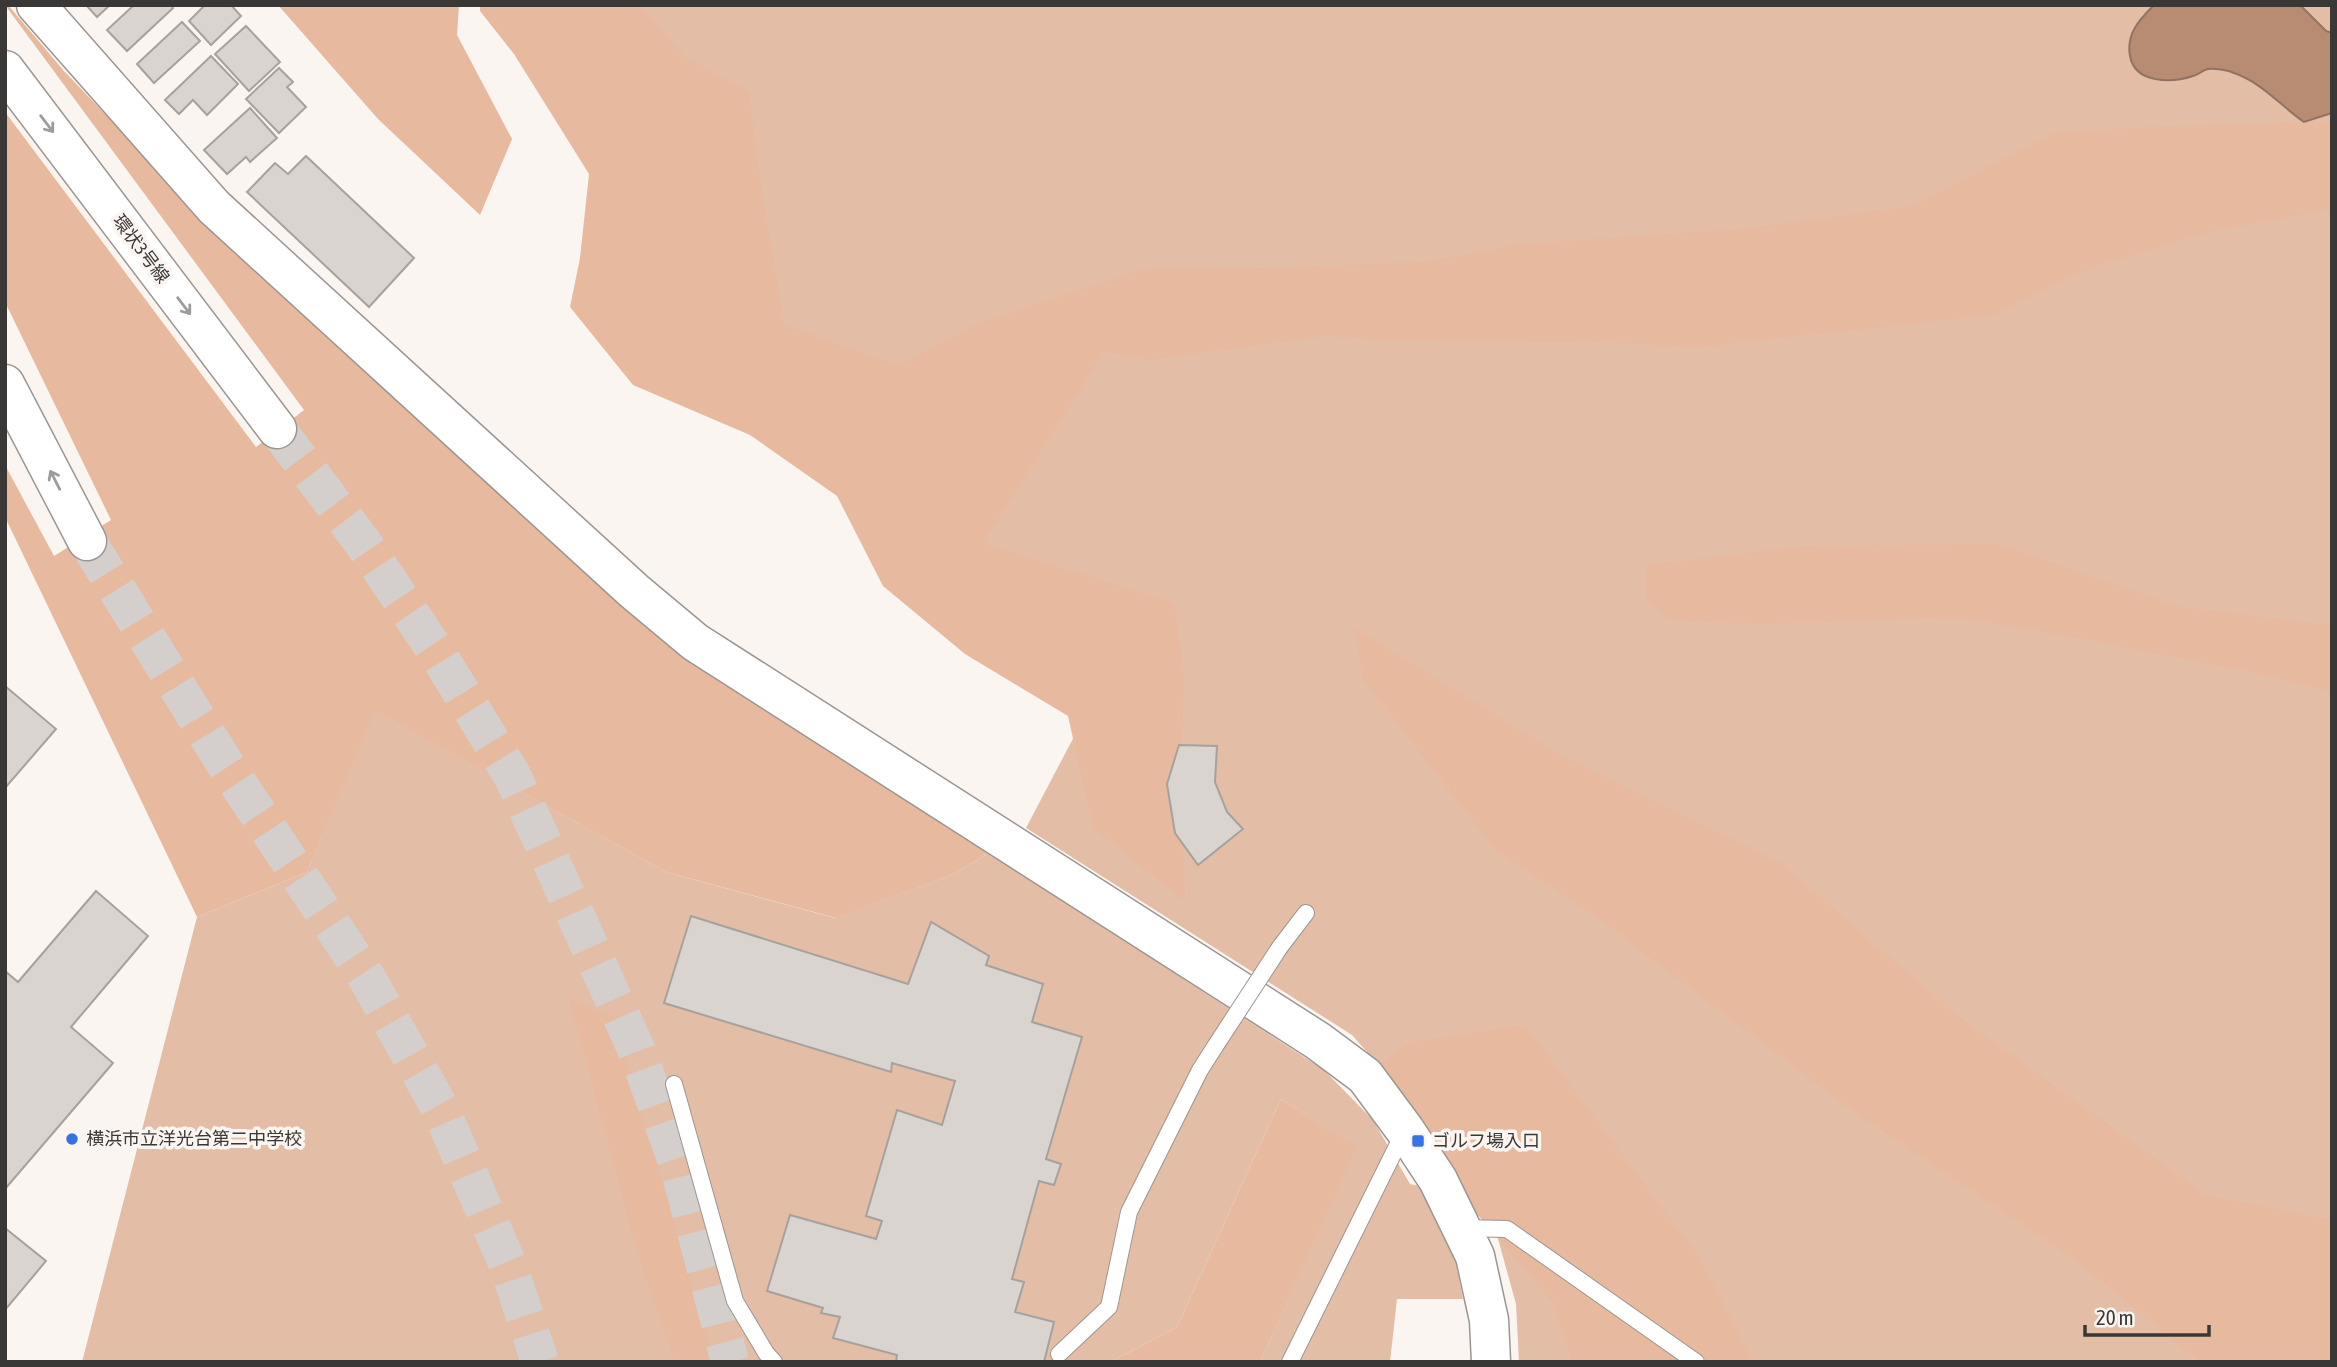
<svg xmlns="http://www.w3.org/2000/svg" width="2337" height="1367" viewBox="0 0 2337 1367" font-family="'Asap Condensed','Noto Sans JP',sans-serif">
	<rect width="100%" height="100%" fill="#fbf5f2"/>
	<!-- green -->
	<path fill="#e4bda7" d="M554,5H2332V1362H1519L1516,1304L1492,1217L1463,1161L1352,1035L1026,828L1088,710L901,585Z
		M374,710L666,872L835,918L951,875L989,853L1324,1070L1373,1120L1410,1184L1425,1187L1452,1242L1463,1299H1397L1390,1362H1260L1356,1147L1281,1099L1177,1327L1111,1362H82L197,917L307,872Z"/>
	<!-- forest -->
	<path fill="#e7b99e" d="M5,5H8L64,71L224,239L989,853L951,875L836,918L666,872L375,711L307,872L197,917L5,517V465L54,556L111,520L5,302V112L256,447L304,410Z
		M278,5H459L457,35L512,139L480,215L378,119Z
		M480,5H640L686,58L749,91L761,187L784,325L898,365L982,322L1143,269L1276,268L1426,262L1519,244L1744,229L1912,206L2054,133L2164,126L2332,122V209L2209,232L2092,267L1992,315L1697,347L1582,341L1381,340L1326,336L1148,360L1104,352L983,543L1174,603L1184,678L1181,778L1185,901L1093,828L1068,716L965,654L883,586L837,496L750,435L633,385L570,307L580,258L589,174L514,54L480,11Z
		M2000,544L2179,607L2332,625V692L2246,671L2067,636L1954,617L1763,624L1669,620L1646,599V565L1808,546Z
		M1355,628L1564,757L1781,863L1958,1016L2206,1195L2332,1220V1362H2201L2074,1259L1843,1104L1598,918L1496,851L1363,679Z
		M569,998L614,1017L714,1362H675L641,1266Z
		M1525,1025L1701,1260L1752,1362H1572L1554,1304L1424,1152L1381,1063L1411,1042Z
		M1281,1099L1357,1147L1260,1362H1111L1177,1327Z"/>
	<!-- water -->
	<path fill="#b88c73" stroke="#927361" stroke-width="2" d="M2154,5H2300L2326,31L2332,33V113L2304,122C2281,106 2261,82 2234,73C2228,70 2214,68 2208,69C2203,70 2198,75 2193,76C2172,83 2135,84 2130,56C2126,34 2139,20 2154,5Z"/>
	<!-- building -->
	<path fill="#dad4d1" stroke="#a6a19d" stroke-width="2" d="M86,5H110L97,17Z
		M134,5H171L173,8L127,51L107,30Z
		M205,5H231L241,16L211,45L189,21Z
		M182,22L200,41L154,83L137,64Z
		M246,26L280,62L249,91L215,54Z
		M211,56L238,84L207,115L193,100L179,114L165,100Z
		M279,68L293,82L287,87L306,107L279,133L246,99Z
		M250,108L277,138L250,162L246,157L227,174L204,150Z
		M306,156L414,258L369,307L247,192L275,163L288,174Z
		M5,686L56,729L5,788Z
		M1179,745L1217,746L1215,782L1227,812L1243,829L1198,865L1175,833L1167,784Z
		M96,891L148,936L71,1027L113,1063L5,1189V971L18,982Z
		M691,916L908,984L931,922L989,956L986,965L1043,984L1032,1022L1082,1037L1046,1159L1061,1164L1054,1185L1039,1181L1012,1279L1024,1282L1015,1312L1054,1322L1044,1362H896L897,1355L833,1338L840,1317L821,1313L823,1308L767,1291L790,1215L876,1239L882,1221L866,1216L897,1110L942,1125L955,1081L892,1063L891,1072L664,1003Z
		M5,1228L46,1261L5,1310Z"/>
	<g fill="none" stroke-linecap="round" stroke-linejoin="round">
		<!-- secondary-tunnel -->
		<path stroke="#d4cfcc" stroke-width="38" stroke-dasharray="38 19" stroke-linecap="butt" d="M277,429L363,543L439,656L513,777L637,1051L680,1170L730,1362
			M87,541L227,767L367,978L441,1110L508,1265L540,1362"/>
		<defs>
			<path id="lane" d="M1280,947L1306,913
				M674,1084L735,1301L766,1353L774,1362
				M1463,1228L1507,1229L1696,1362
				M1059,1354L1109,1307L1129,1212L1200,1070L1216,1045
				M1290,1362L1404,1132"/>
			<path id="secondary" d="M36,5L214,207L634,591L695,642L1318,1041L1365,1076L1405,1130L1438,1180L1475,1256L1489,1320L1491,1362
				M5,70L277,429
				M5,384L87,541"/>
		</defs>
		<!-- lane casing -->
		<use href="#lane" stroke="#9c9693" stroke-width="18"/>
		<!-- secondary casing -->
		<use href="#secondary" stroke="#9c9693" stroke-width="41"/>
		<!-- lane -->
		<use href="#lane" stroke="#fff" stroke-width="16"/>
		<!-- secondary -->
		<use href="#secondary" stroke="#fff" stroke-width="38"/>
		<defs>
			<path id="lane-bridge" d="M1216,1045L1280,947"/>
		</defs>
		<!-- lane-bridge casing -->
		<use href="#lane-bridge" stroke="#9c9693" stroke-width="18" stroke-linecap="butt"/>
		<!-- lane-bridge -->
		<use href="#lane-bridge" stroke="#fff" stroke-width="16"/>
	</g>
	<!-- one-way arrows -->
	<defs><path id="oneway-shaft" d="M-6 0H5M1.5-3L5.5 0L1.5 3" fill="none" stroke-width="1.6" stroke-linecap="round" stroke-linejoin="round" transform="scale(1.75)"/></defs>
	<g stroke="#9c9c9a">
		<use href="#oneway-shaft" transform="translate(47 124) rotate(53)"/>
		<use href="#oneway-shaft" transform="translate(184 306) rotate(53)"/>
		<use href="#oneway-shaft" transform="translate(55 480) rotate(-117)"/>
	</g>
	<!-- markers -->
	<g fill="#3473e1" stroke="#fbf5f2" stroke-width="2.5">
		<circle cx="72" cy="1139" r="7"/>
		<rect x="1411" y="1134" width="14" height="14" rx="3.5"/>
	</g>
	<g text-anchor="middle" stroke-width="7" stroke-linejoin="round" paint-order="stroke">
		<!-- street labels -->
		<g font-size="18" fill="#3a3836" stroke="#fbf5f2">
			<text transform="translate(141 249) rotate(53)" y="6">環状3号線</text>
		</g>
		<!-- poi labels -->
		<g font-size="18" fill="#3a3836" stroke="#fbf5f2" text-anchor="start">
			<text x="86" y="1145">横浜市立洋光台第二中学校</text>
			<text x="1432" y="1147">ゴルフ場入口</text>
		</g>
	</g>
	<!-- border -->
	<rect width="2337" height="1367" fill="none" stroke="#3a3836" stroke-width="14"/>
	<!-- scale -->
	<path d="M2085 1325v10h124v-10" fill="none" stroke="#3a3836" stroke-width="3.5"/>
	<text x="2096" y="1325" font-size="21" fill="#3a3836" stroke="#fbf5f2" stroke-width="5" paint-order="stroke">20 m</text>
</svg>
